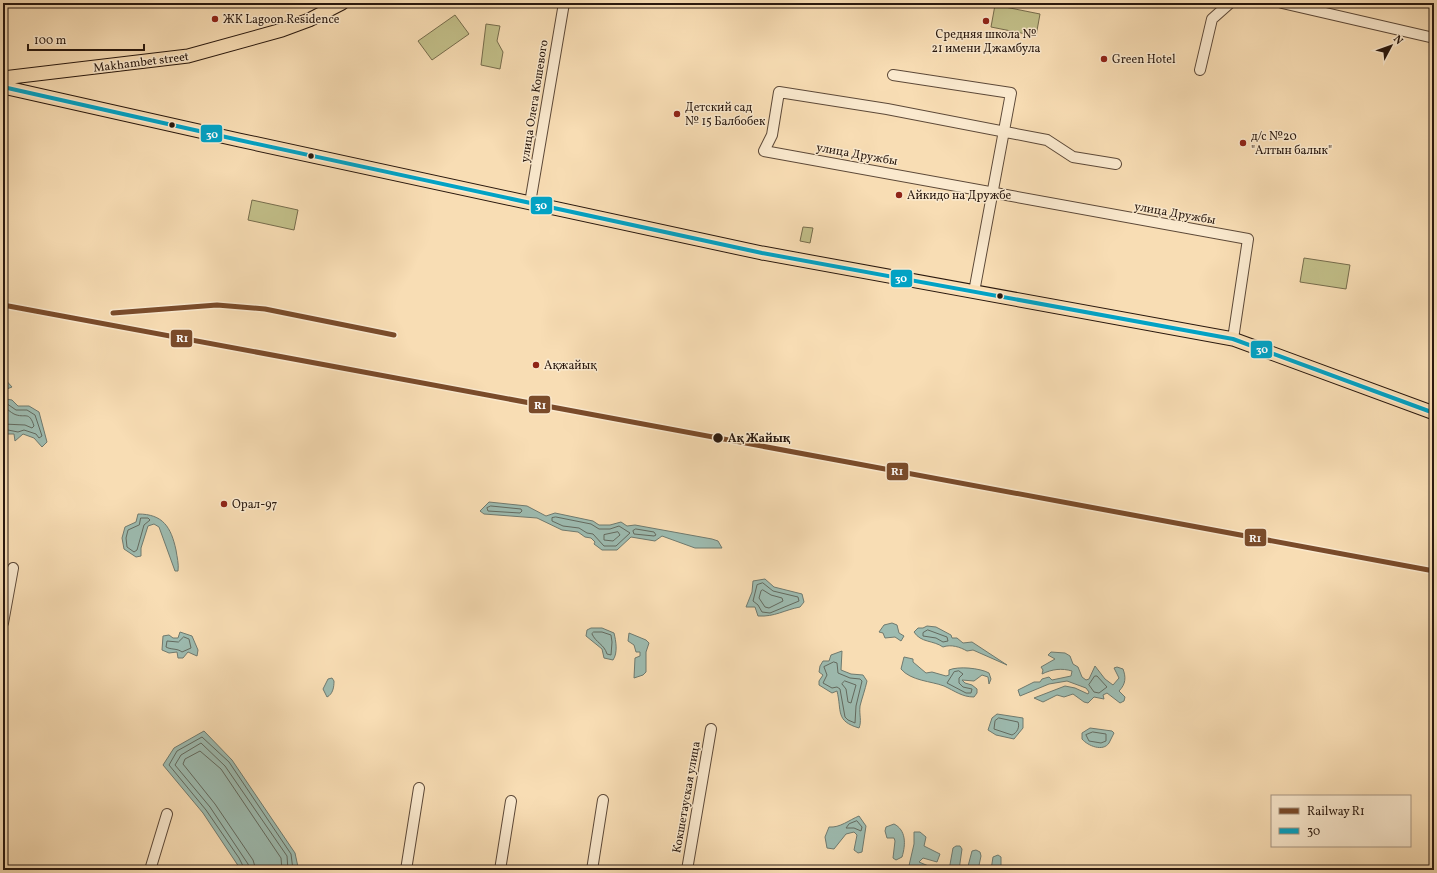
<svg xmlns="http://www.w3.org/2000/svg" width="1437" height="873" viewBox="0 0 1437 873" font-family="Vollkorn,serif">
	<rect width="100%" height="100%" fill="#f8ddb4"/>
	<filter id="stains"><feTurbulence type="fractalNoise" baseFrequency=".005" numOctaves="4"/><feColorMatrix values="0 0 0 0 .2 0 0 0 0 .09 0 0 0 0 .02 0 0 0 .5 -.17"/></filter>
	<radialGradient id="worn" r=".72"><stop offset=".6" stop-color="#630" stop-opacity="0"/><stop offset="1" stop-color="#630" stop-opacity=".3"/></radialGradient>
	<!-- green -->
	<path fill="#c2bf89" stroke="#766c4c" d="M995,5L1040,14L1036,36L991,27Z
		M455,15L469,34L432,60L418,41Z
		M486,24L500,26L497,41L503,52L500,69L481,65Z
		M252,200L298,210L294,230L248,220Z
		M803,227L813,228L810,243L800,241Z
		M1304,258L1350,265L1346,289L1300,282Z"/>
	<!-- water -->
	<path fill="#9dbbb0" stroke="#6f7a6f" d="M3,377L12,387L4,390L6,399L12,400L18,406H29L39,412L47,442L42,447L34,438L23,434L15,441L14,434H5L3,425Z
		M489,502L527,506L546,516L555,513L593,521L599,525H610L621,522L627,526L635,525L712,539L718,541L722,548H695L662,536L655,541L631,537L617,550H602L594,544L595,542L591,538L585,537L578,532L562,530L537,518L484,514L480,511Z
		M138,514C163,514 171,527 176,550C177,557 179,564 178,571H175L159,527L154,524L148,526L141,548V556L136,557L124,549L122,538L125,527L136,522Z
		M765,579L774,587L802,594L804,602L800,607C784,610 775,617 758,616L755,607H746L752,592L753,581Z
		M892,623L897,625L899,633L904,636L901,641L895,637L885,638L883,633L879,632L884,625Z
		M927,626L936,627L951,635L952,638H957L963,643L972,642L1007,665L973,650L967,651C960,647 951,644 943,647C933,640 921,643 914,632L918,628H923Z
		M591,628H602L614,633C616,641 618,653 613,660L604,658L602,649L586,636L587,630Z
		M180,632L192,636L198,650L197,656L188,652L183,658H178L177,652L169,653L162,650L163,636L169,635L173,638H178Z
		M629,633L646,640L649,643L646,652V672L643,675L634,678L635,658L640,656V652H636L634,645L628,641Z
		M842,651L841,670L851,674L863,675L867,681C865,690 862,698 860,706C859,715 862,721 859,728C835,721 842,711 837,691L832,693L819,685V681L823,675L819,672L820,666L823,661H829L831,655Z
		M1051,652L1065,653L1070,656L1073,664L1078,667L1082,677L1086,680L1089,679L1095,666L1105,679L1113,685L1119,678L1114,668L1117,667L1123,669C1126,677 1126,684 1119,691L1125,697L1124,701L1120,703L1107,693L1103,695L1104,699L1094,697L1088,703L1084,702L1073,694L1064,697L1057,695L1043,702L1034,698L1065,686L1075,688L1088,694L1089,692L1086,688L1067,681L1049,684L1020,696L1018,690L1034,682H1040L1042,679L1049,677L1052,680L1071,676L1072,671C1062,668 1052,669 1042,674L1043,670L1041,667L1055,659L1048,655Z
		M904,657L913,659V662L926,673L932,672L946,676L949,675V670C958,666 980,668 989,673L991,679L989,684L988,677L982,675L974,681L962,680L965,683L972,685L977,689V693L974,697C962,697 955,691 944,686C931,681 911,681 901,669Z
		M332,678L334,681C334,687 333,694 327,697L323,689L328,679Z
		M997,714L1023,718V728L1014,739L996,735L988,730L992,718Z
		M1090,728L1112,731L1114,733C1112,736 1111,740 1109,743C1103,752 1088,746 1082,739V733Z
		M204,731L232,760L295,853L298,867L296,870H241L203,813L163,765L174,748Z
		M859,816L866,826L862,852L858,853L854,850L857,835L854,832L846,834L834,849L827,848L825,837L829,827C840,828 849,820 859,816Z
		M894,824C906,830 906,844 902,857L896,860L893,858L895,841L894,838H887L885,831L886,827Z
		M914,832H920L926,837L924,846L940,854L937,862L923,858L919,862L938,870H908L914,844Z
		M956,846H960L962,849L959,870H949L953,848Z
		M976,850L980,852L981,856L978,870H967L972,851Z
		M998,855L1001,857V870H991L993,857Z"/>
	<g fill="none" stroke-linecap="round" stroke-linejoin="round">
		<!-- shore -->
		<path stroke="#636a5f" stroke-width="1" d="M3,401L16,410H27L35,415L42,436L39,438L36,434L24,430L18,432L3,429
			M3,407C8,409 10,412 14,414C25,419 29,410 34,426L32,428L25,425L3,424
			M491,506L521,509L522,511L520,513L488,511L487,508Z
			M556,517L591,524L599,529H610L619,526L630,533L616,546H604L593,534L587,533L579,528L563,526L552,521V518Z
			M141,518H148L150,520L144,525L137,550L134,552L127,547L126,538L128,530L139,525Z
			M636,529L654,532L656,535L654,536L634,534L633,531Z
			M618,532L620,535L613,541L604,540V535Z
			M763,583L773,591L798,597L799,601L770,613L762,612L758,605L753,601L757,585Z
			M763,590L771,595L782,598L783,601L769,608L765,607L759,598L761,591Z
			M928,630L947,637L948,641L943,642L936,638L923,636V633Z
			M594,632H602L611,635L612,642L611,655L607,654C604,644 596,643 592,634Z
			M184,637L189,639L191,648L182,652C177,648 171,650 166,647L167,641L178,642Z
			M834,662L837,663L838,673L850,678L860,679L862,681L856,706L855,723L848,720L845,717L840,689L837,687L832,688L823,683L827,675L824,667Z
			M959,671L963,674L959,678V683L963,687L972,689L971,693H966L947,683L954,672Z
			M1095,676H1097L1107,687L1099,693L1094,692L1089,685Z
			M845,681L856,685L851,703L848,702L846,689L842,684Z
			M999,718L1018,722C1020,727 1017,733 1012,735L994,729L995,721Z
			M1093,732L1106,734V741L1101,743L1089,741L1086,735Z
			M857,821L862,827L861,831L854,828H846L849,824Z
			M245,870L239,858L206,810L169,765L177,751L202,737L229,762L291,854L293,870
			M250,870L248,864L210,807L175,765L181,755L201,743L225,766L287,856L288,870
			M256,870L253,860L215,804L183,764L185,759L200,751L221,769L281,858L282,870"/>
		<defs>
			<path id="minor" d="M1282,3L1434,38
				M1200,70L1212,19L1230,3
				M893,75L1011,93L974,292
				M1116,164L1073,157L1047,140L887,109L779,92L772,135L764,151L1248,239L1233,339
				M530,203L564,3
				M3,623L13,568
				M150,870L167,814
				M406,870L419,788
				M500,870L511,801
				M592,870L603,800
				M687,870L711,729"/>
			<path id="major" d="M3,78L188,56L282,30L309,20L342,3
				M3,87L239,140L762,253L1233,339L1434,413"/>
		</defs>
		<!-- minor casing -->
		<use href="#minor" stroke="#5d4938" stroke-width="12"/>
		<!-- major casing -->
		<use href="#major" stroke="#29180e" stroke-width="15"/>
		<!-- minor -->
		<use href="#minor" stroke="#fae9ce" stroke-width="10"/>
		<!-- major -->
		<use href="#major" stroke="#f8ddb4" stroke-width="13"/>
		<defs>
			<path id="bus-1" d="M3,87L239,140L762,253L1233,339L1434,413"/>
		</defs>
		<!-- bus-1 casing -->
		<use href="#bus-1" stroke="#fae9ce" stroke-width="7"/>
		<!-- bus-1 -->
		<use href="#bus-1" stroke="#02a2c4" stroke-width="4"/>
		<defs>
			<path id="rail-1" d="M3,305L1434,571
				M113,313L217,305L265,309L394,335"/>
		</defs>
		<!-- rail-1 casing -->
		<use href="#rail-1" stroke="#fae9ce" stroke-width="8"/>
		<!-- rail-1 -->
		<use href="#rail-1" stroke="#7a4b2a" stroke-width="5"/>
	</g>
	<!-- markers -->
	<g fill="#8f2418" stroke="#fae9ce" stroke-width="1.5">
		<circle cx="215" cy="19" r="4"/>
		<circle cx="986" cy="21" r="4"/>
		<circle cx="1104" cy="59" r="4"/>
		<circle cx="677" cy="114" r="4"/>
		<circle cx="1243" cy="143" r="4"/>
		<circle cx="899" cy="195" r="4"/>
		<circle cx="536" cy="365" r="4"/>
		<circle cx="224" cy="504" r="4"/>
	</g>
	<g fill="#29180e" stroke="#fae9ce" stroke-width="1.5">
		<circle cx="172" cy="125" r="3.5"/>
		<circle cx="311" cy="156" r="3.5"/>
		<circle cx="1000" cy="296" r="3.5"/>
		<circle cx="718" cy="438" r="5.5"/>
	</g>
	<g text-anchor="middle" stroke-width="3" stroke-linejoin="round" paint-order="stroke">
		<!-- poi labels -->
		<g font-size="12" fill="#29180e" stroke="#fae9ce" text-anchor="start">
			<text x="223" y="23">ЖК Lagoon Residence</text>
			<text x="986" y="38" text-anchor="middle">Средняя школа №<tspan x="986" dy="14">21 имени Джамбула</tspan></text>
			<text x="1112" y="63">Green Hotel</text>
			<text x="685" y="111">Детский сад<tspan x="685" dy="14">№ 15 Балбобек</tspan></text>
			<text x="1251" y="140">д/с №20<tspan x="1251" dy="14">"Алтын балык"</tspan></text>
			<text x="907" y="199">Айкидо на Дружбе</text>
			<text x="544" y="369">Ақжайық</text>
			<text x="232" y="508">Орал-97</text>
		</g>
		<!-- street labels -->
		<g font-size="12" fill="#29180e" stroke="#fae9ce">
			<text transform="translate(141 62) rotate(-7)" y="4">Makhambet street</text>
			<text transform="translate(534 101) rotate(-81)" y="4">улица Олега Кошевого</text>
			<text transform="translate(857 154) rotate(10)" y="4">улица Дружбы</text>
			<text transform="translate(1175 213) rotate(10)" y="4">улица Дружбы</text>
			<text transform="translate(686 797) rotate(-80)" y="4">Кокшетауская улица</text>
		</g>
		<!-- stop labels -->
		<g font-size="12" font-weight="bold" fill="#29180e" stroke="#fae9ce" text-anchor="start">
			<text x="728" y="442">Ақ Жайық</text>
		</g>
	</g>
	<g stroke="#fae9ce" stroke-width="1.5">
		<rect x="200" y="124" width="23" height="19" rx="4" fill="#02a2c4"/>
		<rect x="530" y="196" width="23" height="19" rx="4" fill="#02a2c4"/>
		<rect x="890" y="269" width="23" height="19" rx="4" fill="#02a2c4"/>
		<rect x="170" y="329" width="23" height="19" rx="4" fill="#7a4b2a"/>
		<rect x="1250" y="340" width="23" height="19" rx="4" fill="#02a2c4"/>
		<rect x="528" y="395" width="23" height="19" rx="4" fill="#7a4b2a"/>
		<rect x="886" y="462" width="23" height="19" rx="4" fill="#7a4b2a"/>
		<rect x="1244" y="528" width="23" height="19" rx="4" fill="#7a4b2a"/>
	</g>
	<g font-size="11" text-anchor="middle" font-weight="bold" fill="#fff">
		<text x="212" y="138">30</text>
		<text x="541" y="209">30</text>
		<text x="901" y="282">30</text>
		<text x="182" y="342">R1</text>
		<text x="1262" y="353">30</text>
		<text x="540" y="409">R1</text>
		<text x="897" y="475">R1</text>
		<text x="1255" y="542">R1</text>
	</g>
	<!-- margin -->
	<rect width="1437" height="873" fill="none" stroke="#f8ddb4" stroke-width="16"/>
	<rect x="4" y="4" width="1429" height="865" fill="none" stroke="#29180e" stroke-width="2"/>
	<rect x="8" y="8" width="1421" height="857" fill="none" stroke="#29180e"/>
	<!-- legend -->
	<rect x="1271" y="795" width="140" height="52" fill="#fae9ce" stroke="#a69581"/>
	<rect x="1279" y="808" width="20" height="6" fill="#7a4b2a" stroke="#a69581"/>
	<text x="1307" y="815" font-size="12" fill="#29180e">Railway R1</text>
	<rect x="1279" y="828" width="20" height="6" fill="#02a2c4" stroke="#a69581"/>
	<text x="1307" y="835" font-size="12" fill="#29180e">30</text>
	<!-- north arrow -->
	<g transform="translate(1391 46) rotate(49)" stroke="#fae9ce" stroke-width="3" paint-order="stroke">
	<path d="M0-3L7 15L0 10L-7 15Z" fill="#29180e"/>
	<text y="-6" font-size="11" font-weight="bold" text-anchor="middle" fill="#29180e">N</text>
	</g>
	<!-- scale -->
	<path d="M28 44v6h116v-6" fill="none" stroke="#29180e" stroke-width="2"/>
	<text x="34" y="44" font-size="12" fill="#29180e" stroke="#fae9ce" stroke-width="3" paint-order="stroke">100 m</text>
	<rect width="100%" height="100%" filter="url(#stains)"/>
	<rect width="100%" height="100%" fill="url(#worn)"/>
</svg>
